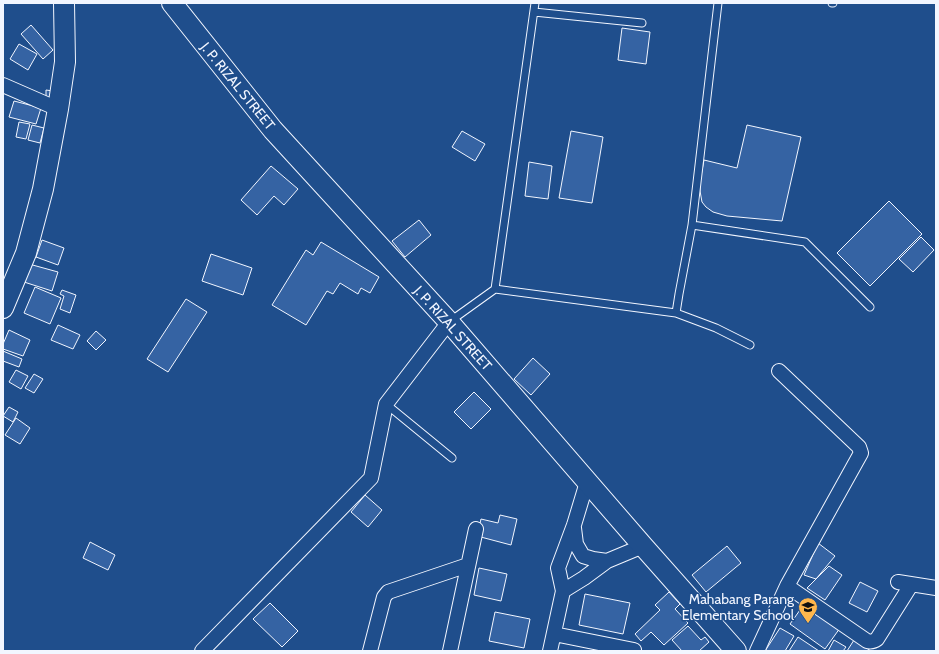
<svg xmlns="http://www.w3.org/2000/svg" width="939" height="654" viewBox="0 0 939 654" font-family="Cabin,sans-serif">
	<rect width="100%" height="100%" fill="#1f4e8c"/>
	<!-- building -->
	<path fill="#3563a3" stroke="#f2f6ff" d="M31,25L53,50L43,59L21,34Z
		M622,28L650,32L646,64L618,60Z
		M19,44L37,54L28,70L10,59Z
		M46,90L53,91V98H46Z
		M14,101L41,108L36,124L9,117Z
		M19,122L30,124L26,139L16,137Z
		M32,125L44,128L40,143L28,140Z
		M747,125L801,137L782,221L727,216L713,212L706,207L702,202L700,191V181L704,160L737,168Z
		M462,131L485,144L475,161L452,147Z
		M571,131L603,137L592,203L559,198Z
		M529,162L552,166L548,199L525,196Z
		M271,166L298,189L284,205L274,196L257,215L241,200Z
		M889,201L922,234L870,286L837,253Z
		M419,220L431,235L405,257L392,241Z
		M921,237L934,250L913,272L899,259Z
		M42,240L64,248L58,265L36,257Z
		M321,242L379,277L370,293L361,288L358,294L340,283L333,294L327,291L306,325L272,305L306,250L313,255Z
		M211,254L252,268L243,295L202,281Z
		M29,264L58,272L52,291L24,282Z
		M35,287L61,298L50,324L24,313Z
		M62,290L76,295L70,313L60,309L64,296L60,294Z
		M186,299L207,312L168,372L147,359Z
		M58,325L80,335L73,349L51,340Z
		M9,330L30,340L23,356L3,349V344Z
		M96,331L106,340L96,350L87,341Z
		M3,351L22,359L19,367L3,361Z
		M533,358L550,374L531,395L514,379Z
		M16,370L28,376L21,389L9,382Z
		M34,374L43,379L34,393L25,388Z
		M474,392L491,409L471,429L454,412Z
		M9,407L18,412L13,422L3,416Z
		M16,418L30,428L20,444L5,435Z
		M365,495L382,510L368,527L351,512Z
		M500,515L517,519L511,545L477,536L481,519L498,523Z
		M90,542L115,555L108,570L83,558Z
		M818,543L835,556L816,579L804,575Z
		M727,546L741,563L706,592L692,575Z
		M829,566L842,575L825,600L807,588Z
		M479,568L507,574L501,601L474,595Z
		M860,582L878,591L867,612L849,603Z
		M669,592L680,604L675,609L688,623L664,645L651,632L641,641L635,634L660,610L655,605Z
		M585,594L630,603L623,634L579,625Z
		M270,603L298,631L282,647L253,619Z
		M805,603L840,628L825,649L790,624Z
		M495,612L530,619L524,648L489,641Z
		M688,626L701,640L705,637L709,642L699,651H682L672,640Z
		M780,628L794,636L785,651H765Z
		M798,637L819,651H789Z
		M834,640L846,647L843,651H828Z
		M854,640L871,651H847Z"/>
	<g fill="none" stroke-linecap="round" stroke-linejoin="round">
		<defs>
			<path id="lane" d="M832,3H833
				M534,12L642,23
				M692,225L805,242L870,307
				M495,289L535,3
				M676,313L679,294L692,225L718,3
				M449,322L495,289L676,313L716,328L750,345
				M386,404L452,458"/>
			<path id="street" d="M3,85L58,109
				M779,371L859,447L861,453L787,586
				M574,528L576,544L583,556L593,559L607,561
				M898,582L936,588
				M563,591L584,578L607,561L643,546
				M554,634L634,650
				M202,651L371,478L386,404L449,322
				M370,651L384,597L388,592L468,565
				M450,651L476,529
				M550,651L563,591L558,568L574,525L587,482
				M757,651L787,586L867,641C871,642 873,642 877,639L911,585"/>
			<path id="secondary" d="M172,3L273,130L449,322L643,546L736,651
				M3,308L26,253L43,189L58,109L65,62L64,3"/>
		</defs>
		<!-- lane casing -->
		<use href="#lane" stroke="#f2f6ff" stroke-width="9"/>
		<!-- street casing -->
		<use href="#street" stroke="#f2f6ff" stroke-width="16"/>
		<!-- secondary casing -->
		<use href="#secondary" stroke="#f2f6ff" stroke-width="22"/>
		<!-- lane -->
		<use href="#lane" stroke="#1f4e8c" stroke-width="7"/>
		<!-- street -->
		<use href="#street" stroke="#1f4e8c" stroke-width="14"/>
		<!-- secondary -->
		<use href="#secondary" stroke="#1f4e8c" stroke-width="20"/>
	</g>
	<!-- icons -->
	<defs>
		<symbol id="school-pin" viewBox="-11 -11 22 30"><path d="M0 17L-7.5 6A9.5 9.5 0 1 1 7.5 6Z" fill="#ffb74d" stroke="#1f4e8c"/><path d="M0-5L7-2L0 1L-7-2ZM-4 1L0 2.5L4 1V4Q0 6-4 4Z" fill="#111"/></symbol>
	</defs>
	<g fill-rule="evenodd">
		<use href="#school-pin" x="797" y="596" width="22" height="30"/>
	</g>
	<g text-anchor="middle" stroke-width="3" stroke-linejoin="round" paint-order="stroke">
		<!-- street labels -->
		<g font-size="14" fill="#f2f6ff" stroke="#1f4e8c">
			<text transform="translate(238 86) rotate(51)" y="5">J. P. RIZAL STREET</text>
			<text transform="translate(453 328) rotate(48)" y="5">J. P. RIZAL STREET</text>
		</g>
		<!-- poi labels -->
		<g font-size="14" fill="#f2f6ff" stroke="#1f4e8c" text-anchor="end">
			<text x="794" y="604">Mahabang Parang<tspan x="794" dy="16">Elementary School</tspan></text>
		</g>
	</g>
	<!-- border -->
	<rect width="939" height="654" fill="none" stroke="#f2f6ff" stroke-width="8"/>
</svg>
